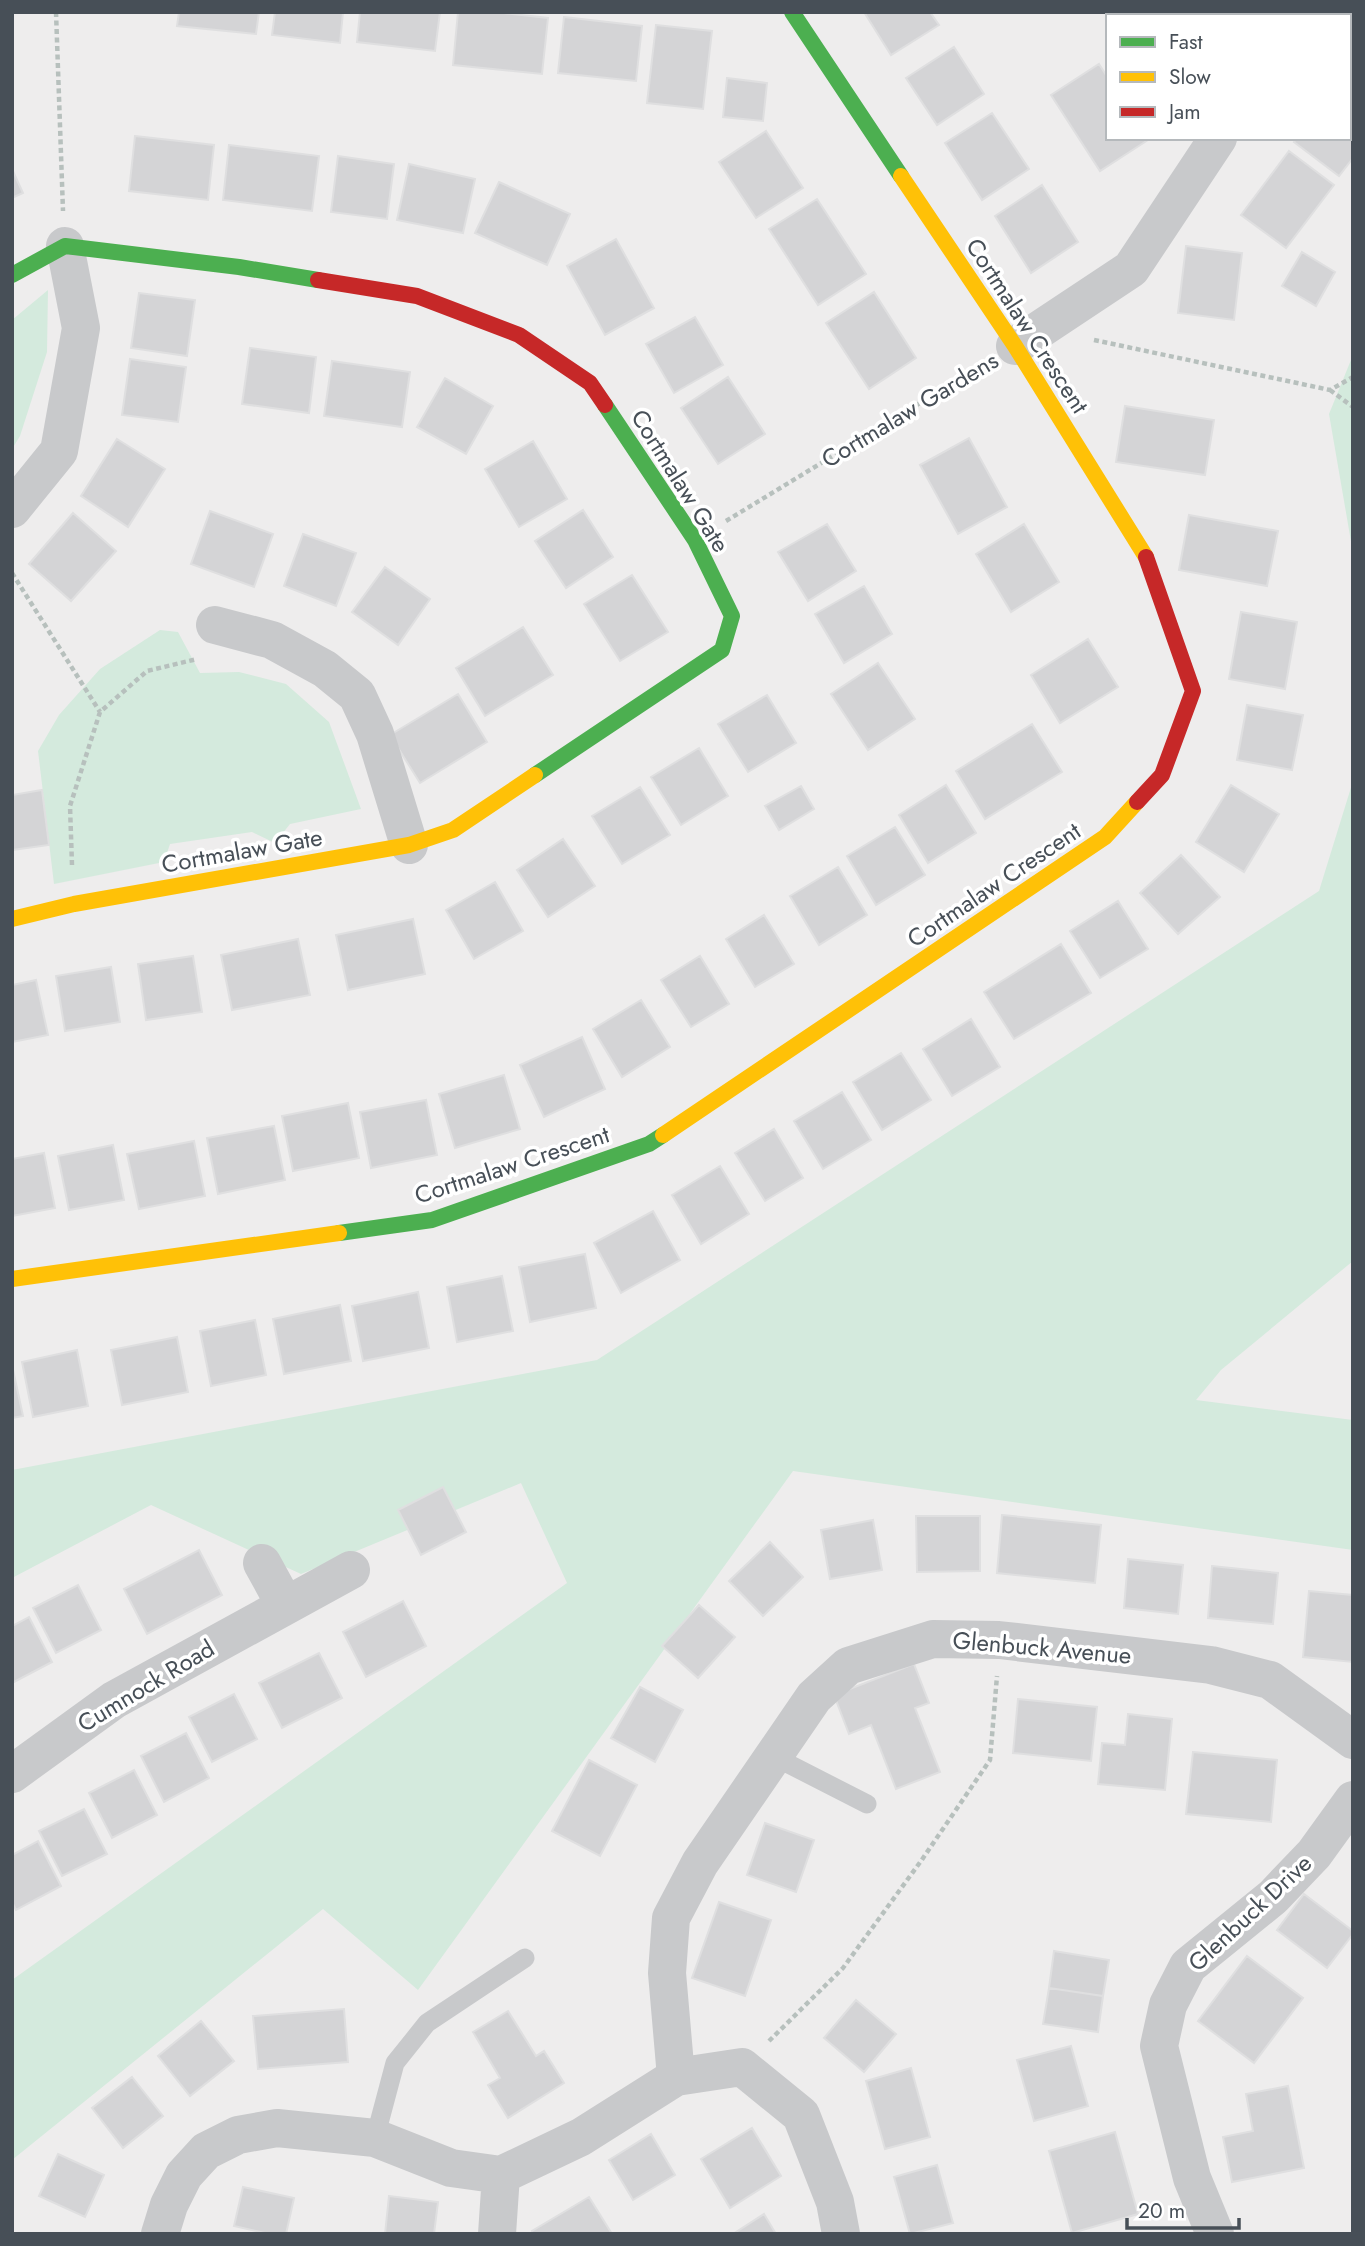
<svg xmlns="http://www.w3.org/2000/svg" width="1365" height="2246" viewBox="0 0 1365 2246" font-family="Jost,sans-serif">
	<rect width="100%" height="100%" fill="#eeeded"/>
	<!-- green -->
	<path fill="#d4eadd" d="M48,290L47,352L20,436L12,449V320Z
		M1353,355V553L1329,414Z
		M160,630L178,632L200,673L239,672L286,684L329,722L361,809L290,824L275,843L252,832L170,844L164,862L54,884L38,751L59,715L100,669Z
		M1353,781V1261L1221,1370L1196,1400L1353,1420V1550L793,1471L418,1990L323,1909L12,2160V1980L567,1583L521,1483L301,1574L151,1505L12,1578V1470L597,1360L1319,891Z"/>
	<!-- building -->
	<path fill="#d4d4d6" stroke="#dfdfe0" stroke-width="2" d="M179,12H259L256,34L177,26Z
		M275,12H343L340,43L272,35Z
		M360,12H440L435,51L357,42Z
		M458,12H494L548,18L542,74L453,65Z
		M864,12H930L939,25L891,55Z
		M1154,12H1184L1178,16H1156Z
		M1330,12H1353V49H1349V16H1331Z
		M564,17L642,26L636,81L558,73Z
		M656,25L712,31L703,109L647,103Z
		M954,47L984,94L937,125L906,78Z
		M1099,64L1108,78V138H1147L1148,140L1100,171L1051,95Z
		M727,78L767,83L763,121L723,117Z
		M1349,86L1353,88V158L1339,176L1294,142L1297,138H1349Z
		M992,113L1029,169L982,200L945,143Z
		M766,131L803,188L756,218L719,162Z
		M135,136L214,145L208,200L129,191Z
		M229,145L319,156L312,211L223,200Z
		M1289,151L1334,185L1286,248L1241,215Z
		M338,156L394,164L387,219L331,212Z
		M409,164L475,179L463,233L397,220Z
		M12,169L23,193L12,198Z
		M499,182L570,214L547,265L475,233Z
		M1042,185L1078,242L1031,273L995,216Z
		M817,199L866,274L818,305L769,229Z
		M616,239L654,308L605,335L567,266Z
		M1186,246L1242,253L1234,320L1178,313Z
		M1302,252L1335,272L1316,306L1282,286Z
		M874,292L916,358L869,389L826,323Z
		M139,293L195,300L187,356L131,348Z
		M695,317L723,365L674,393L646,344Z
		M250,348L316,357L309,413L242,404Z
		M130,359L186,367L178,422L122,415Z
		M332,361L410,372L402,427L324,416Z
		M728,377L765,434L718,464L681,408Z
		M445,378L493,406L466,454L417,427Z
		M1125,406L1214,420L1205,475L1116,462Z
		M969,438L1007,507L958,534L920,465Z
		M117,439L165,469L128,527L81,496Z
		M533,441L567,499L519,527L485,469Z
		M583,510L613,557L566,588L535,541Z
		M210,511L273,534L254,587L191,564Z
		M73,513L116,551L71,601L29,564Z
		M1189,515L1278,531L1267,586L1179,570Z
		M827,524L856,571L808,601L778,552Z
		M1024,524L1059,582L1011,612L976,554Z
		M303,534L356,553L336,606L284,586Z
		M385,567L430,599L398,645L352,612Z
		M632,575L668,632L620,661L584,604Z
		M864,586L892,634L844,663L815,614Z
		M1241,612L1297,622L1285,689L1229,679Z
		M523,627L553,675L485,716L456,668Z
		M1088,639L1118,687L1060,723L1031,675Z
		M878,663L915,719L868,750L831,694Z
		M458,694L487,742L420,783L390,735Z
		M767,695L796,743L748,772L718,724Z
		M1247,705L1303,715L1292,770L1237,760Z
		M1032,724L1062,772L985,819L956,771Z
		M699,748L728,796L681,825L651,777Z
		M946,785L976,833L928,863L899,815Z
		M1231,785L1279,814L1244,872L1196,842Z
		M801,786L814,809L779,830L765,806Z
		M640,787L670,835L622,864L592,816Z
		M42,790L49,845L12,850V795Z
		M895,827L925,875L876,905L847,856Z
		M563,839L595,886L548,917L517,870Z
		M1181,855L1220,897L1178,934L1140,893Z
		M838,867L867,915L819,945L790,896Z
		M495,882L523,931L474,959L446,910Z
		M1118,901L1148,949L1100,978L1070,931Z
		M764,915L794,964L755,987L726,939Z
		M413,919L425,974L348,990L336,935Z
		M298,939L310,995L232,1010L221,955Z
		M1061,944L1091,993L1014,1039L984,992Z
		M193,956L202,1012L146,1020L138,964Z
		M700,956L729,1004L691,1027L661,980Z
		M111,967L120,1022L65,1031L56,976Z
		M36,980L48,1035L12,1042V985Z
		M641,1000L670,1047L622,1077L593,1029Z
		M971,1019L1000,1067L952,1096L923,1049Z
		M582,1037L605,1089L544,1117L520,1065Z
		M901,1053L931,1100L882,1130L853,1082Z
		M504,1075L520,1129L455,1148L439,1094Z
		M842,1092L871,1140L823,1169L794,1121Z
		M426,1100L437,1155L371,1168L360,1112Z
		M348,1103L359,1158L293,1171L282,1116Z
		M274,1126L285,1180L218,1194L207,1138Z
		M774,1129L803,1178L765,1201L735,1153Z
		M194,1141L205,1196L139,1209L127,1154Z
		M113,1145L124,1200L69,1210L58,1156Z
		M44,1153L55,1208L12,1216V1159Z
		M720,1166L749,1214L701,1244L672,1195Z
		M653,1211L680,1260L621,1293L594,1243Z
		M585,1254L596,1308L530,1322L519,1267Z
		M502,1276L513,1331L457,1342L447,1287Z
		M418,1292L429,1348L363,1361L352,1306Z
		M340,1305L351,1361L284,1374L273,1319Z
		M255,1320L266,1375L211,1386L200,1331Z
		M177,1337L188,1392L122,1405L111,1350Z
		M77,1350L88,1406L33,1417L22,1362Z
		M12,1365L23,1416L12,1418Z
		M443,1487L466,1532L421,1555L398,1510Z
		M1002,1515L1101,1525L1095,1583L997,1573Z
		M916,1516H980V1571L917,1572Z
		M873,1520L882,1570L830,1579L821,1530Z
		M770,1542L803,1577L763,1616L729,1581Z
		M199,1550L222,1595L147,1634L124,1589Z
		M1128,1559L1183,1565L1178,1614L1124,1608Z
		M1212,1566L1278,1573L1273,1624L1208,1618Z
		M78,1585L101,1630L56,1653L33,1608Z
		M1309,1591L1353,1595V1662L1303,1657Z
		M403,1601L426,1646L366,1677L343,1632Z
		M699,1605L735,1637L698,1678L662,1646Z
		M29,1617L52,1662L12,1683V1626Z
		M319,1653L342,1698L282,1728L259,1683Z
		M914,1664L929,1703L915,1708L940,1772L896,1789L871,1725L849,1734L834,1695Z
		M640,1687L683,1710L655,1762L611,1738Z
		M234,1694L257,1739L212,1762L189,1717Z
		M1018,1699L1097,1707L1091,1761L1013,1753Z
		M1128,1714L1172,1719L1165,1790L1098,1784L1102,1743L1125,1745Z
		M186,1733L209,1778L164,1802L141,1756Z
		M1193,1752L1277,1760L1271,1822L1186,1814Z
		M589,1760L637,1785L600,1856L552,1831Z
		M134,1770L157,1815L112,1838L89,1793Z
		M84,1809L107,1854L62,1876L39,1831Z
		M765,1823L814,1840L796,1892L747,1875Z
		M38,1841L61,1886L16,1910L12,1902V1855Z
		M1304,1894L1353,1931V1934L1327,1968L1277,1930Z
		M719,1902L771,1920L745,1996L692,1978Z
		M1054,1951L1109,1960L1103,1996L1049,1988Z
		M1247,1956L1303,1998L1254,2063L1198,2021Z
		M1049,1988L1103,1996L1098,2032L1043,2024Z
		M856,2000L896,2034L864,2072L824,2038Z
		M344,2009L348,2062L258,2069L253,2016Z
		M508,2011L536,2056L544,2051L564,2083L508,2118L488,2085L500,2078L473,2032Z
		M201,2021L234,2061L190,2096L158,2056Z
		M1071,2046L1088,2106L1034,2121L1017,2060Z
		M911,2068L930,2137L885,2149L866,2081Z
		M132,2077L163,2116L123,2148L92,2108Z
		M1288,2086L1304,2168L1232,2182L1223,2137L1253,2131L1246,2094Z
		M752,2128L781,2176L730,2208L701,2159Z
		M1115,2132L1138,2214L1072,2233L1049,2151Z
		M651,2134L675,2175L633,2200L609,2160Z
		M58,2154L104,2175L85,2217L39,2196Z
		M937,2165L953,2223L910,2234L894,2177Z
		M243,2187L294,2198L286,2234H269L234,2226Z
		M389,2196L438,2202L434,2234H385Z
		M589,2197L612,2234H533L532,2231Z
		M764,2214L776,2234H733Z"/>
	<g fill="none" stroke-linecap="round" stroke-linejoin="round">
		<!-- path -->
		<path stroke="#b7c0bd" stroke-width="4.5" stroke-dasharray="5 3.5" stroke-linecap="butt" d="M56,12L63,211
			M1094,340L1330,390L1353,377
			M1330,390L1353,407
			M726,521L984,364
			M12,573L100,712
			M72,865L70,806L100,712L147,671L197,659
			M769,2041L843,1968L921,1861L990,1760L997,1676"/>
		<!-- lane -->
		<path stroke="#c8c9cb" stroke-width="19" d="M773,1756L867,1804
			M375,2138L395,2063L427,2023L525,1958"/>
		<!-- street -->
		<path stroke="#c8c9cb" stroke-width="38" d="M1275,12V16
			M1015,346L1131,269L1218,138
			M12,509L59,451L81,328L65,246
			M215,625L272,640L325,669L357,695L375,734L409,845
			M262,1563L285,1605
			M12,1774L114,1700L351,1570
			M676,2077L667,1973L671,1918L700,1863L814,1697L848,1666L933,1639L999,1640L1211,1665L1270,1680L1353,1740
			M160,2234L169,2205L184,2175L206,2151L238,2135L277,2128L375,2138L451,2168L501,2175L581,2137L676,2077L742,2067L801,2115L835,2202L841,2234
			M497,2234L501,2175
			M1215,2234L1192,2178L1159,2046L1168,2005L1188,1966L1273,1897L1314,1854L1353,1800"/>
		<!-- fast -->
		<path stroke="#4caf50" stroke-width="16" d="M792,12L901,176
			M12,275L65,246L239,267L318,280
			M535,775L722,650L732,616L695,540L605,405
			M339,1233L432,1220L649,1144L663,1135"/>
		<!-- slow -->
		<path stroke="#ffc107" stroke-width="16" d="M901,176L1015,346L1146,557
			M12,919L74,904L409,845L453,830L535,775
			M663,1135L1105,837L1137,802
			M12,1279L339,1233"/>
		<!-- jam -->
		<path stroke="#c62828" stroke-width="16" d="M318,280L417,296L519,335L590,383L605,405
			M1137,802L1162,775L1193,691L1146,557"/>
	</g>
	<g text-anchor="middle" stroke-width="7" stroke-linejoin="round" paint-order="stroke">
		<!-- street labels -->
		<g font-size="24" fill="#474f57" stroke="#fff">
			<text transform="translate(1027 326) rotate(57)" y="8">Cortmalaw Crescent</text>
			<text transform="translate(910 410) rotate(-31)" y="8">Cortmalaw Gardens</text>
			<text transform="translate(680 481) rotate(58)" y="8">Cortmalaw Gate</text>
			<text transform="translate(242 851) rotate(-10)" y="8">Cortmalaw Gate</text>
			<text transform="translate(994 885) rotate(-34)" y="8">Cortmalaw Crescent</text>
			<text transform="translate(512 1165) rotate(-18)" y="8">Cortmalaw Crescent</text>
			<text transform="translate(1042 1648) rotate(5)" y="8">Glenbuck Avenue</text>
			<text transform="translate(146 1686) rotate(-31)" y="8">Cumnock Road</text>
			<text transform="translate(1250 1913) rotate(-43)" y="8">Glenbuck Drive</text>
		</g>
	</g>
	<!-- border -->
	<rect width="1365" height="2246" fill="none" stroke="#474f57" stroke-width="28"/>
	<!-- legend -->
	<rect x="1106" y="14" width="245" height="126" fill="#ffffff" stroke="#b5b9bc" stroke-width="2"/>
	<rect x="1120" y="37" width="35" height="10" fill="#4caf50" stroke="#b5b9bc" stroke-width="2"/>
	<text x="1169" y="49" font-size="21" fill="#474f57">Fast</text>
	<rect x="1120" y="72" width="35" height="10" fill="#ffc107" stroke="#b5b9bc" stroke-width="2"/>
	<text x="1169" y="84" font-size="21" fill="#474f57">Slow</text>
	<rect x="1120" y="107" width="35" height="10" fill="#c62828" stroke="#b5b9bc" stroke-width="2"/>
	<text x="1169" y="119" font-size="21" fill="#474f57">Jam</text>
	<!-- scale -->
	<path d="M1127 2218v10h112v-10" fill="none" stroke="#474f57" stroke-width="3.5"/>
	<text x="1138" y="2218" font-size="21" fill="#474f57" stroke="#ffffff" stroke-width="5" paint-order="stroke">20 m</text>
</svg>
